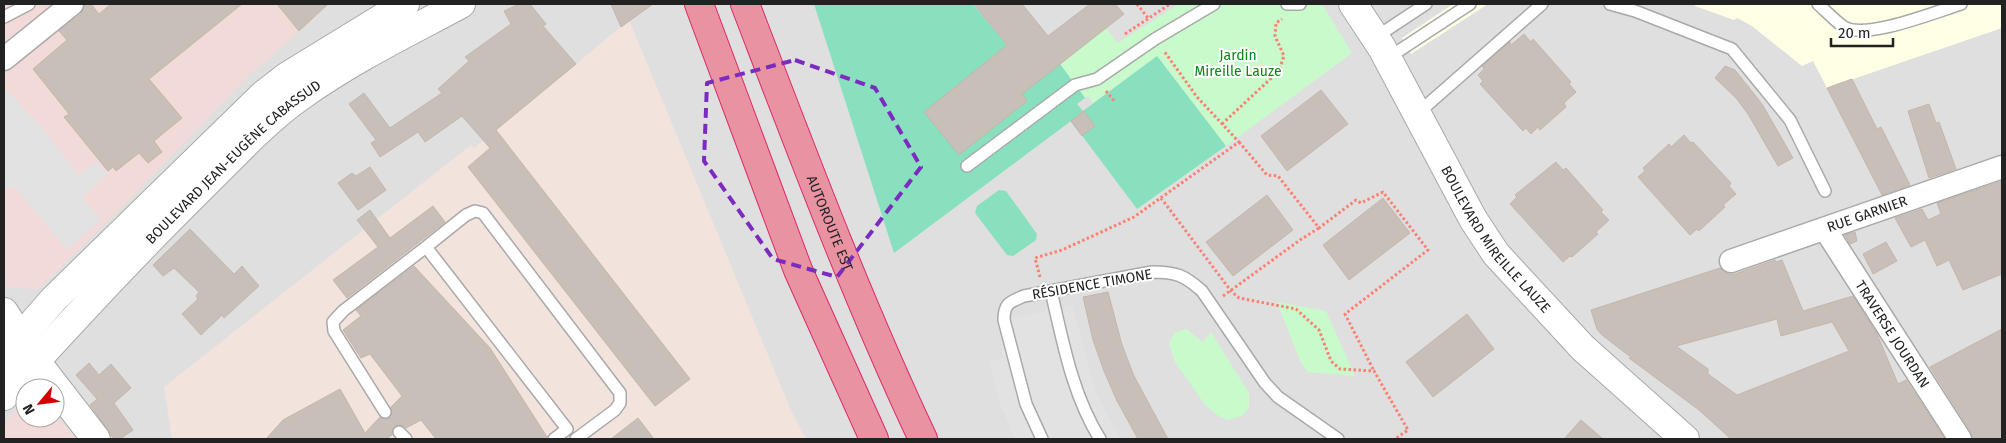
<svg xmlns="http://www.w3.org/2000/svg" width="2006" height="443" viewBox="0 0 2006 443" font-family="'Fira Sans',sans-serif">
	<rect width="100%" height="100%" fill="#f2efe9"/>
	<!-- residential -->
	<path fill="#e0dfdf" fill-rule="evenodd" d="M4,4H2002V439H4ZM25,388H55V418H25Z"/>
	<!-- commercial -->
	<path fill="#f2dad9" d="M4,4H317L322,9L274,54L250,74L129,200L39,289L6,287L4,283Z
		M25,398V418H55V413L76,439H4V425Z"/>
	<!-- education -->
	<path fill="#ffffe5" d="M1453,4H1488L1411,54L1402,38Z
		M1695,4H2002V28L1827,88L1813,61L1802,66L1752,26L1737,18L1734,20L1695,6Z"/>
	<!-- military -->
	<path fill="#f3e3dd" d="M629,20L792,413L806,439H172L164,387L471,145L474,148L501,126Z"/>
	<!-- park -->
	<path fill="#c8facc" d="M1179,4H1322L1352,53L1226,146L1157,56L1093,103L1088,96L1085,98L1060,64L1106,28L1118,43Z
		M1277,302L1326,311L1355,376L1308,372L1301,363Z
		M1186,329L1203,342L1211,332L1249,393V408L1242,416L1228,420L1219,416L1206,406L1175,362L1169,344L1174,333Z"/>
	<!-- pitch -->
	<path fill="#88e0be" d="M814,4H973L1037,82L1060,64L1085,98L1077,104L1083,111L1157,56L1226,146L1137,209L1071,121L894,253Z
		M999,190L1006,191L1037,234L1036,240L1013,256L1007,255L975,213L977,206Z"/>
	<!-- parking -->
	<path fill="#e2e2e2" d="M7,90L43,129L79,175L96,161L108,174L82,197L101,220L67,250L15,188L4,189V93Z
		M1072,305L1096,393L1121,439H1015L1000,403L989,363L1003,357L998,322Z"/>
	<!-- building -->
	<path fill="#c7bfb8" stroke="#c4b6ab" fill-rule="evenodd" d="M85,4H91L99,14L111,4H242L149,79L182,118L154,141L162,152L148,163L139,153L116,171L113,167L108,171L64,117L69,114L33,69L67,40L59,31L81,14Z
		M277,4H328L299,31Z
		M519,4H530L546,24L543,26L576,64L496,130L690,379L655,406L468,167L490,148L462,116L425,142L418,132L380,157L371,143L376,140L349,104L364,93L390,128L442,93L438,89L469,61L465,57L511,24L504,11Z
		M611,4H653L621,27Z
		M974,4H1022L1048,36L1090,4H1115L1124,14L1022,94L1027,101L959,155L924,112L1007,45Z
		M1524,34L1531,42L1533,39L1571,82L1569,84L1576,92L1564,103L1566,107L1540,130L1538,127L1531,134L1526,128L1523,131L1480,84L1483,81L1478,75L1484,69L1482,66L1510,42L1511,45Z
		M1725,66L1735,70L1762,104L1793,158L1778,166L1748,114L1736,98L1715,78Z
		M1852,79L1877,129L1881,127L1910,185L1882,195L1827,88Z
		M1321,90L1348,124L1287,171L1261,136Z
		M1929,104L1936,123L1939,122L1956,169L1929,178L1908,111Z
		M1084,111L1095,126L1082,136L1071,121Z
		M1684,135L1691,143L1693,142L1731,183L1729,186L1736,194L1723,205L1725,207L1699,231L1697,229L1690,235L1638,177L1645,171L1643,168L1669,144L1671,147Z
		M1556,162L1563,170L1566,168L1603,210L1601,212L1609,220L1596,232L1598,234L1572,257L1570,256L1563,262L1510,204L1517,197L1515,195Z
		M370,167L386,190L358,210L338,183L352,173L356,176Z
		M2002,181V274L1963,290L1949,260L1937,266L1925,240L1911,247L1895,218L1922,209L1928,220L1941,214L1937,203Z
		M1267,195L1293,230L1233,276L1206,242Z
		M1383,198L1410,233L1349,280L1323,245Z
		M433,206L445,222L347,298L333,280L378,247L357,220L370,210L390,238Z
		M190,229L234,274L242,266L259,286L224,318L222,315L201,335L182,314L198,299L196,296L199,292L174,268L163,276L153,265Z
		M1855,232L1857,241L1850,244L1845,235Z
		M1886,242L1897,261L1873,274L1863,254Z
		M1775,260L1776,262L1782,260L1803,311L1853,296L1877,334L1898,384L1906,380L1945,439H1731L1699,410L1629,358H1632L1602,335L1597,329L1591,310L1720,268L1728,274H1735ZM1777,319L1781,336L1832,322L1849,351L1737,395L1708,374V369L1676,346Z
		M414,266L490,348L547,437V439H436L421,420L406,428L401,425H397L392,430V435L386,439H266L283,420L340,389L365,433L380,417L386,419L391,416L392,411L391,407L402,396L370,354L361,358L343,330L361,316L356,310Z
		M1108,292L1122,345L1134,376L1168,439H1138L1117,401L1104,371L1093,340L1083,297Z
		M1467,314L1494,349L1433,397L1406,362Z
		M2002,329V439H1973L1971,432L1930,367Z
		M89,363L99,375L111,364L131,388L114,403L133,430L120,439H114L90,405L97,399L76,375Z
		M638,418L654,439H611Z
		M1581,420L1603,439H1564Z"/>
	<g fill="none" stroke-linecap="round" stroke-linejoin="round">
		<defs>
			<path id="service" d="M1287,4H1300
				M1610,4L1635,11L1732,49L1790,120L1825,191
				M1818,4C1826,11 1835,21 1844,27C1866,40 1935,12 1961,4
				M4,17L29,4
				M1376,37L1426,4
				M1388,58L1470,4
				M1418,113L1542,4
				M967,166L1075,85L1097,79L1155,39L1214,4
				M426,247L466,215L475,211L483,213L620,393V403L615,410L576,439
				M1051,291C1063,342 1072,394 1100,439
				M385,412L334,331L333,322L343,311L426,247L567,429L554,439
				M399,432L406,439
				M1042,439L1026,404L1004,320C1004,303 1010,302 1024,296L1152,272C1176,272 1184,275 1202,291L1265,383L1278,397L1338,439"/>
			<g id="minor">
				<path d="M4,59L72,4"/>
				<path id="s1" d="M1825,229L1960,439"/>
				<path id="s2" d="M1731,261L2002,167"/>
			</g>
			<g id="tertiary">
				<path id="s3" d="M1353,4L1382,48L1473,219L1496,254L1583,348L1685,439"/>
				<path d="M4,312L35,360L96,439"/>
				<path d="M4,362L20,338L53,300L264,94L286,77L405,4"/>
				<path id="s4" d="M4,396C69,324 135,253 204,185C235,155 265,121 301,96C351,60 407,33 461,4"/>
			</g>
			<g id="motorway">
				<path d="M699,4L798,270L874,439"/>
				<path id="s5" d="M745,4C801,150 856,297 923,439"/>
			</g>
		</defs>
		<!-- service casing -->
		<use href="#service" stroke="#a9a9a9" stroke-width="14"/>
		<!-- minor casing -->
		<use href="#minor" stroke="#a9a9a9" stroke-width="25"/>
		<!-- tertiary casing -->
		<use href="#tertiary" stroke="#a9a9a9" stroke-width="30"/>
		<!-- motorway casing -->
		<use href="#motorway" stroke="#dc2a67" stroke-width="30"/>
		<!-- path -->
		<path stroke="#fa8072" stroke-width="3" stroke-dasharray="2.5 2.5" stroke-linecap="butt" d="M1137,4L1148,18
			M1125,34L1170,4
			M1106,91L1115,102
			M1222,124L1279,71L1284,56L1275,36L1276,23L1282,19
			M1239,142L1267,175L1278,176L1319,228L1356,200L1361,203L1383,192L1428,250L1345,314L1374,371
			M1161,198L1231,291L1239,298L1296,309L1319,330L1331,361L1340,369L1374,371L1408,430L1395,439
			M1040,277L1035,258L1062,250L1134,217L1239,142L1197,97L1164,51
			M1223,296L1300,240L1319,228"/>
		<!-- service -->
		<use href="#service" stroke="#fff" stroke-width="11"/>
		<!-- minor -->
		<use href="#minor" stroke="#fff" stroke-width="22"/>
		<!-- tertiary -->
		<use href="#tertiary" stroke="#fff" stroke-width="28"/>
		<!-- motorway -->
		<use href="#motorway" stroke="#e892a2" stroke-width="28"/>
	</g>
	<!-- marked area -->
	<path fill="none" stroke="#7b2cbf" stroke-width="4" stroke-dasharray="10 6" stroke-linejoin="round" d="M795,60L875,88L921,167L837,277L773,259L704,161L707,83Z"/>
	<g text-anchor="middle" stroke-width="4" stroke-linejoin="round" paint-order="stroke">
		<!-- park labels -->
		<g font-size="14" fill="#0c8416" stroke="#fff">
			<text x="1238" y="60">Jardin<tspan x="1238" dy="16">Mireille Lauze</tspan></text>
		</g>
		<!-- street labels -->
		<g font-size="14" fill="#222" stroke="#fff">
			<text dy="5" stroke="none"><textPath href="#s4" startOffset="328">BOULEVARD JEAN-EUGÈNE CABASSUD</textPath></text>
			<text dy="5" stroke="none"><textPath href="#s2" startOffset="144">RUE GARNIER</textPath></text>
			<text dy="5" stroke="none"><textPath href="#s5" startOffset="235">AUTOROUTE EST</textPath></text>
			<text dy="5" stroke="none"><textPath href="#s3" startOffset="276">BOULEVARD MIREILLE LAUZE</textPath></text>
			<text transform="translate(1092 284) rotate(-10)" y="5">RÉSIDENCE TIMONE</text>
			<text dy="5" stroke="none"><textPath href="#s1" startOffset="125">TRAVERSE JOURDAN</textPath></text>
		</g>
	</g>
	<!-- border -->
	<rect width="2006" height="443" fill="none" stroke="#222222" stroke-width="10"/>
	<!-- north arrow -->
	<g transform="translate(40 403) rotate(241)"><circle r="24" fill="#ffffff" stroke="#a7a7a7"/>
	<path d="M0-4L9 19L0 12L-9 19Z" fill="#d40000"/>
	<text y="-8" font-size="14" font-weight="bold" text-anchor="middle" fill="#222222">N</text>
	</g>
	<!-- scale -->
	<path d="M1831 38v8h62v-8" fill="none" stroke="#222222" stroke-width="2.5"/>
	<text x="1838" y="38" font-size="15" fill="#222222" stroke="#ffffff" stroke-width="4" paint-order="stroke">20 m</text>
</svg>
